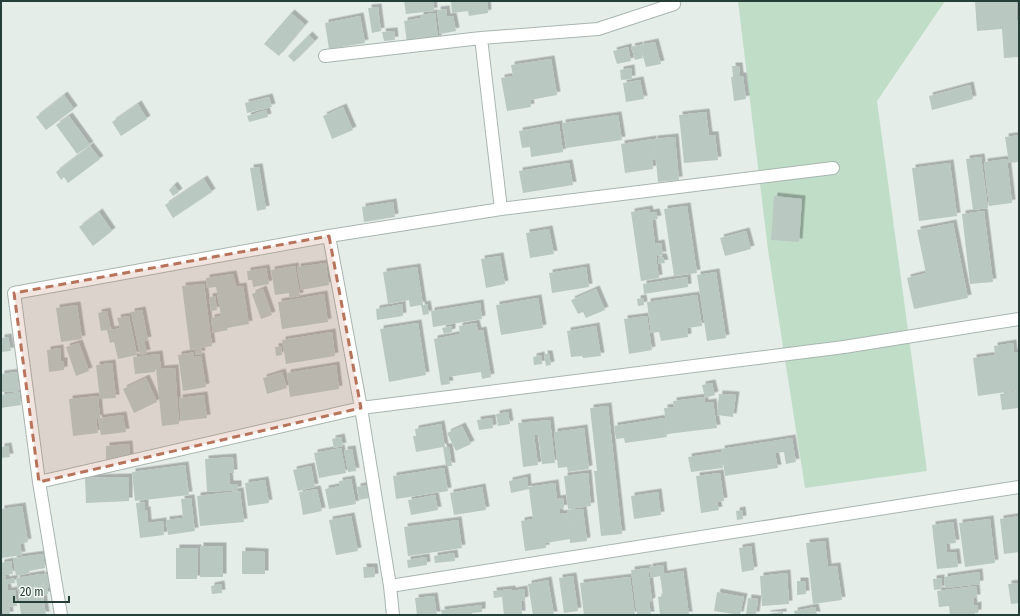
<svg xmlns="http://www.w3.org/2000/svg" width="1020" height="616" viewBox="0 0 1020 616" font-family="'Fira Sans Condensed',sans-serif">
	<defs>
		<filter id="shadow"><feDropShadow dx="3.5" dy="-3.5" stdDeviation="0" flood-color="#0004"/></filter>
	</defs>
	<rect width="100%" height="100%" fill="#e5ede9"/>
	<!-- green -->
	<path fill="#c0ddc7" d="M738,1H945L877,101L927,471L805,488L768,250Z"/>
	<!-- building -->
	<path fill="#bac8c2" filter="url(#shadow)" d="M404,1H433L434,11L406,14Z
		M451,1H487L488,13L469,16L468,11L452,13Z
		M975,1H1016L1019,57L1004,58L1002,29L977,31Z
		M378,7L381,31L372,33L368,8Z
		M446,9L447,17L453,16L456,31L440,34L437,10Z
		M291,13L305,25L279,56L264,44Z
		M435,13L438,39L407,43L404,21L420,18V15Z
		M360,16L365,43L329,49L325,23Z
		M394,31L395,40L384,41L382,32Z
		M309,35L315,41L294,62L288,56Z
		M655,42L661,64L646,67L640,45Z
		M639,45L643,58L635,60L631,47Z
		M628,47L631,61L617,64L613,51Z
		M551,59L557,95L530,100L531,107L507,111L501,78L513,76L511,65Z
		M732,66H739L740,76H743L746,99L734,101L731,77H733Z
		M631,68L632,79L621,80L620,70Z
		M640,80L644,99L626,102L623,83Z
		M970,85L973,99L932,110L929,96Z
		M64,95L74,109L46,130L36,117Z
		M269,97L272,107L247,113L245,103Z
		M138,104L147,119L121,136L112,122Z
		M343,107L353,130L332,139L323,116Z
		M266,110L268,117L249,122L247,116Z
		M706,112L709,135H715L718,160L684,163L679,115Z
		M618,115L622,140L566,148L562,123Z
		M69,116L90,145L77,154L56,125Z
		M559,124L563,152L531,157L530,147L522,148L519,131Z
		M1019,135V162L1009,163L1005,137Z
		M675,137L679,180L658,182L654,139Z
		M653,139L656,160H652L653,169L625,173L621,144Z
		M90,146L100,159L68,183L64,177L61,180L56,172Z
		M981,157L988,208L973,210L966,159Z
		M1007,159L1012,203L989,206L984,162Z
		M569,163L573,185L523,193L519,171Z
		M950,163L957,216L919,221L912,168Z
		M259,167L266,209L257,211L250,168Z
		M204,179L212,192L173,218L165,205Z
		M174,185L179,192L173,196L169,190Z
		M774,196L802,199L799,242L771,240Z
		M393,202L395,217L364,222L362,207Z
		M687,206L697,273L674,276L664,209Z
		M649,209L650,213L656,212L658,219L652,220L655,244L661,243L663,255L656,256L659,278L641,281L631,212Z
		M984,211L993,282L970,284L962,214Z
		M99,212L112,231L93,246L79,227Z
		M953,223L968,298L914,309L907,278L926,273L917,230Z
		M549,229L554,254L530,258L526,233Z
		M746,231L751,249L725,256L720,238Z
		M500,256L505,284L486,288L481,259Z
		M658,257H663L665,263L658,264Z
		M326,263L329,285L301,290L297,267Z
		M295,266L300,296L289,298V293L275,295L271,270Z
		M417,267L423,305L427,304L429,314L423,315L421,305L410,307L409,300L388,304L383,272Z
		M586,267L589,287L552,293L549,273Z
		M266,268L269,284L253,287L252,280H248L247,271Z
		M716,272L726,338L707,341L697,275Z
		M233,274L236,287L243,286L249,324L227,328L228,330L213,333L211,318L221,316L216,287L207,288L206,278Z
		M687,277L688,287L644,294L643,284Z
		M204,284L212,346L201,348L202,354L195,355V349L190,350L182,286Z
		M263,289L272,315L261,319L252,294Z
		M596,289L605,310L586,318L583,312L578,314L571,300Z
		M324,294L328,322L282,329L278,302Z
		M697,295L702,326L687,328L688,337L661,341L659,332L651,333L647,302Z
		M215,296L217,310L211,311L209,297Z
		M538,298L543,328L501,335L496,305Z
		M643,298L644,305L638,306L637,299Z
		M480,303L482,319L433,327L431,311Z
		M402,304L403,316L377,320L376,309Z
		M77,305L82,339L61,342L56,308Z
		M142,310L148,340L144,341L147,353L140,355L131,312Z
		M107,311L111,330L120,328L117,318L129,316L137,355L118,359L114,342L110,343L107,330L101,331L98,313Z
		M647,316L652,350L629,354L624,319Z
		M418,323L426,375L389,382L380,329Z
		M476,323L478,331L483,330L491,377L482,379L481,372L448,377L450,384L441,385L434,339L460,334L459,326Z
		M452,326V332L444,334L442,328Z
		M596,326L601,356L583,358L582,356L571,357L567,331Z
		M332,332L335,356L286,364L282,340Z
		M8,337L11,351L1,352V338Z
		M79,343L89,371L76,376L66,347Z
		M1013,343L1014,353L1019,352V390L978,396L973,358L995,355L994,346Z
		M281,346L282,355L276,356L275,347Z
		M60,348L61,361H64V370L49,372L47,350Z
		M194,352V357L201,356L206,387L183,391L178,355Z
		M159,354L161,369L175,368L179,424L162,426L156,369L155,370V372L135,374L133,357Z
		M544,354H549L551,365L546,366Z
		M541,355L542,364L534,365L533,357Z
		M112,363L116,398L100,399L96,365Z
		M336,365L339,389L290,397L287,373Z
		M17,372L19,391L1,392V374Z
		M282,372L287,388L267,394L263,378Z
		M146,378L157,402L134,413L123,389Z
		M712,383L715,395L705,398L702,385Z
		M1019,391V408L1002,410L1000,394Z
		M19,392L21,405L1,408V395Z
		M719,394L736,395L733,417L717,415Z
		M204,395L207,418L181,421L179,398Z
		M98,396L100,418L123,415L126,432L101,435L98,418L96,419L98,433L73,436L69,399Z
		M704,397L705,403L713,402L717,428L667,434L664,408L674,407L673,401Z
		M608,406L622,534L601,536L594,471H597L590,408Z
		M508,412L510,424L498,426L496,414Z
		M492,418L493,428L479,430L477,420Z
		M664,418L667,437L625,443L624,438L616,439L614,426Z
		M550,420L555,463L542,464L538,435H534L538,465L523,467L518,423Z
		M441,424L445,447H449L452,466H446L443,447L416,452L413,436H416L415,429Z
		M462,426L471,444L456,451L447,433Z
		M584,428L589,469L568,472L567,467L558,468L554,432Z
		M341,437L343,446L334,448L332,439Z
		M792,438L796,462L786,464L784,452L775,453L778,468L725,476L721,449Z
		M129,444L130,458L106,459V446Z
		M8,446L10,457L1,458V447Z
		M341,448L346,473L319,478L314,453Z
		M352,449L356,471L348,472L344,450Z
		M721,452L723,468L691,472L688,457Z
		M233,457L234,473H229L230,484H238V490L207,492L205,459Z
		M185,465L189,495L135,501L132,472Z
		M311,466L315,487L298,491L293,470Z
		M444,468L448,491L396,499L393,476Z
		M588,473L591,506L568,509L564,476Z
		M720,473L724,501L717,502L719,510L701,513L696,476Z
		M129,477V501L86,503L85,478Z
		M527,477L528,487L555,483L557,499L563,498L564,508L559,509L560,514L566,513L569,533L567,510L583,509L587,541L570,543V539L546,543V548L525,551L521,521L533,519L529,489L511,493L509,481Z
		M351,479L356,504L329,509L325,489L340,486L339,481Z
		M265,480L269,503L248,506L245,483Z
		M367,485L369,498L359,500L357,487Z
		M482,487L486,510L454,515L450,493Z
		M317,489L322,511L303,515L299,492Z
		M240,491L244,522L200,526L197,496Z
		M658,492L661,515L634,519L631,496Z
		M435,495L438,510L411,515L408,500Z
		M191,498L195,531L168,535L166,520L183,518L181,499Z
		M145,502V510L139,511L147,510L148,523L163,521L164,535L140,538L136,503Z
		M22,506L28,542L20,544L22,555L1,558V509Z
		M742,510L743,519L737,520L736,511Z
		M351,516L358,551L336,555L329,520Z
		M1019,516V552L1004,554L1000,519Z
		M990,519L995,563L965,567L959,523Z
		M458,520L462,548L408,556L404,527Z
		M953,522L956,543L946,544L947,553L956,552L958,567L937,569L932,525Z
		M825,541L828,567L837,566L842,600L813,604L806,543Z
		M200,546H223V577H200Z
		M751,546L754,570L742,572L739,548Z
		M176,548H198L197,579H176Z
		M242,551L265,552V574H242Z
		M454,553L455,561L435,563L434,556Z
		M43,554L45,568L29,571L30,573L16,576L13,558Z
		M426,557L427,565L408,568L407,560Z
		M11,561L13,574L5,575L6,580L14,578L15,583L7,584L8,591L15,590L17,606L9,607L10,615H1V563Z
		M663,565L664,574L683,571L689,615H660L658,597L663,596L660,576L651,578L649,567Z
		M363,567H374L375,577L364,578Z
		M648,568L652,601L649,602L651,615H637L631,570Z
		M979,572L980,584L945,588L944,577Z
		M787,573L789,604L762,606L760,576Z
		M41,574L43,587L18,591L16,578Z
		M47,574L49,587L44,588L42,575Z
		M573,576L578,611L564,613L559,578Z
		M630,577L635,615H584L580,583Z
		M941,578L942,589L934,590L933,579Z
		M548,580L554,615H533L528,584Z
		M797,581H805L806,594L797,595Z
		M1019,583V603L1011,604L1008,584Z
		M221,584L222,593L212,594L211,586Z
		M976,586L977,598H973L974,606L978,605V613H975V615H950L949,606L939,607L937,591Z
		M47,588L48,594L43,596L46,615H21L18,592Z
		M512,589V591L524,589L525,600L521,601L522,614L504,615L502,597L494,598L493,591Z
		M717,592L744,597L740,615L714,611Z
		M434,596L437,615H417L415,598Z
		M748,598L758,599L756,615H746Z
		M482,605V612L472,613V615H442L441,610Z
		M815,607L817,615H795L794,611Z
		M783,612V615H767V614Z"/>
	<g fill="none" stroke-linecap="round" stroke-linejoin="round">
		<defs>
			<path id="minor" d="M481,38L501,209
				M325,56L481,38L598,29L674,4
				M329,236L361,408L390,586L393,615
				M39,482L361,408L844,347L1019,319
				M390,586L1019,487
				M61,615L39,482L14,293L329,236L501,209L833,168"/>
		</defs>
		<!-- minor casing -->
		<use href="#minor" stroke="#a8b5b0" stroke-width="14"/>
		<!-- minor -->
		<use href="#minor" stroke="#fff" stroke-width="12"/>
	</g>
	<!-- marked area -->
	<path fill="#b8745b" fill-opacity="0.2" stroke="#b8745b" stroke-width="3" stroke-dasharray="8 5" stroke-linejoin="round" d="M329,236L361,408L39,482L14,293Z"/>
	<!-- border -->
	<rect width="1020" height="616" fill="none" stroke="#253e37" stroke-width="4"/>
	<!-- scale -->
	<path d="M14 596v6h55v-6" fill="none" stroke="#253e37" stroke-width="2"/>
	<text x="20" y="596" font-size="12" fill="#253e37" stroke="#f5faf7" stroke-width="3" paint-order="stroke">20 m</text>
</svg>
